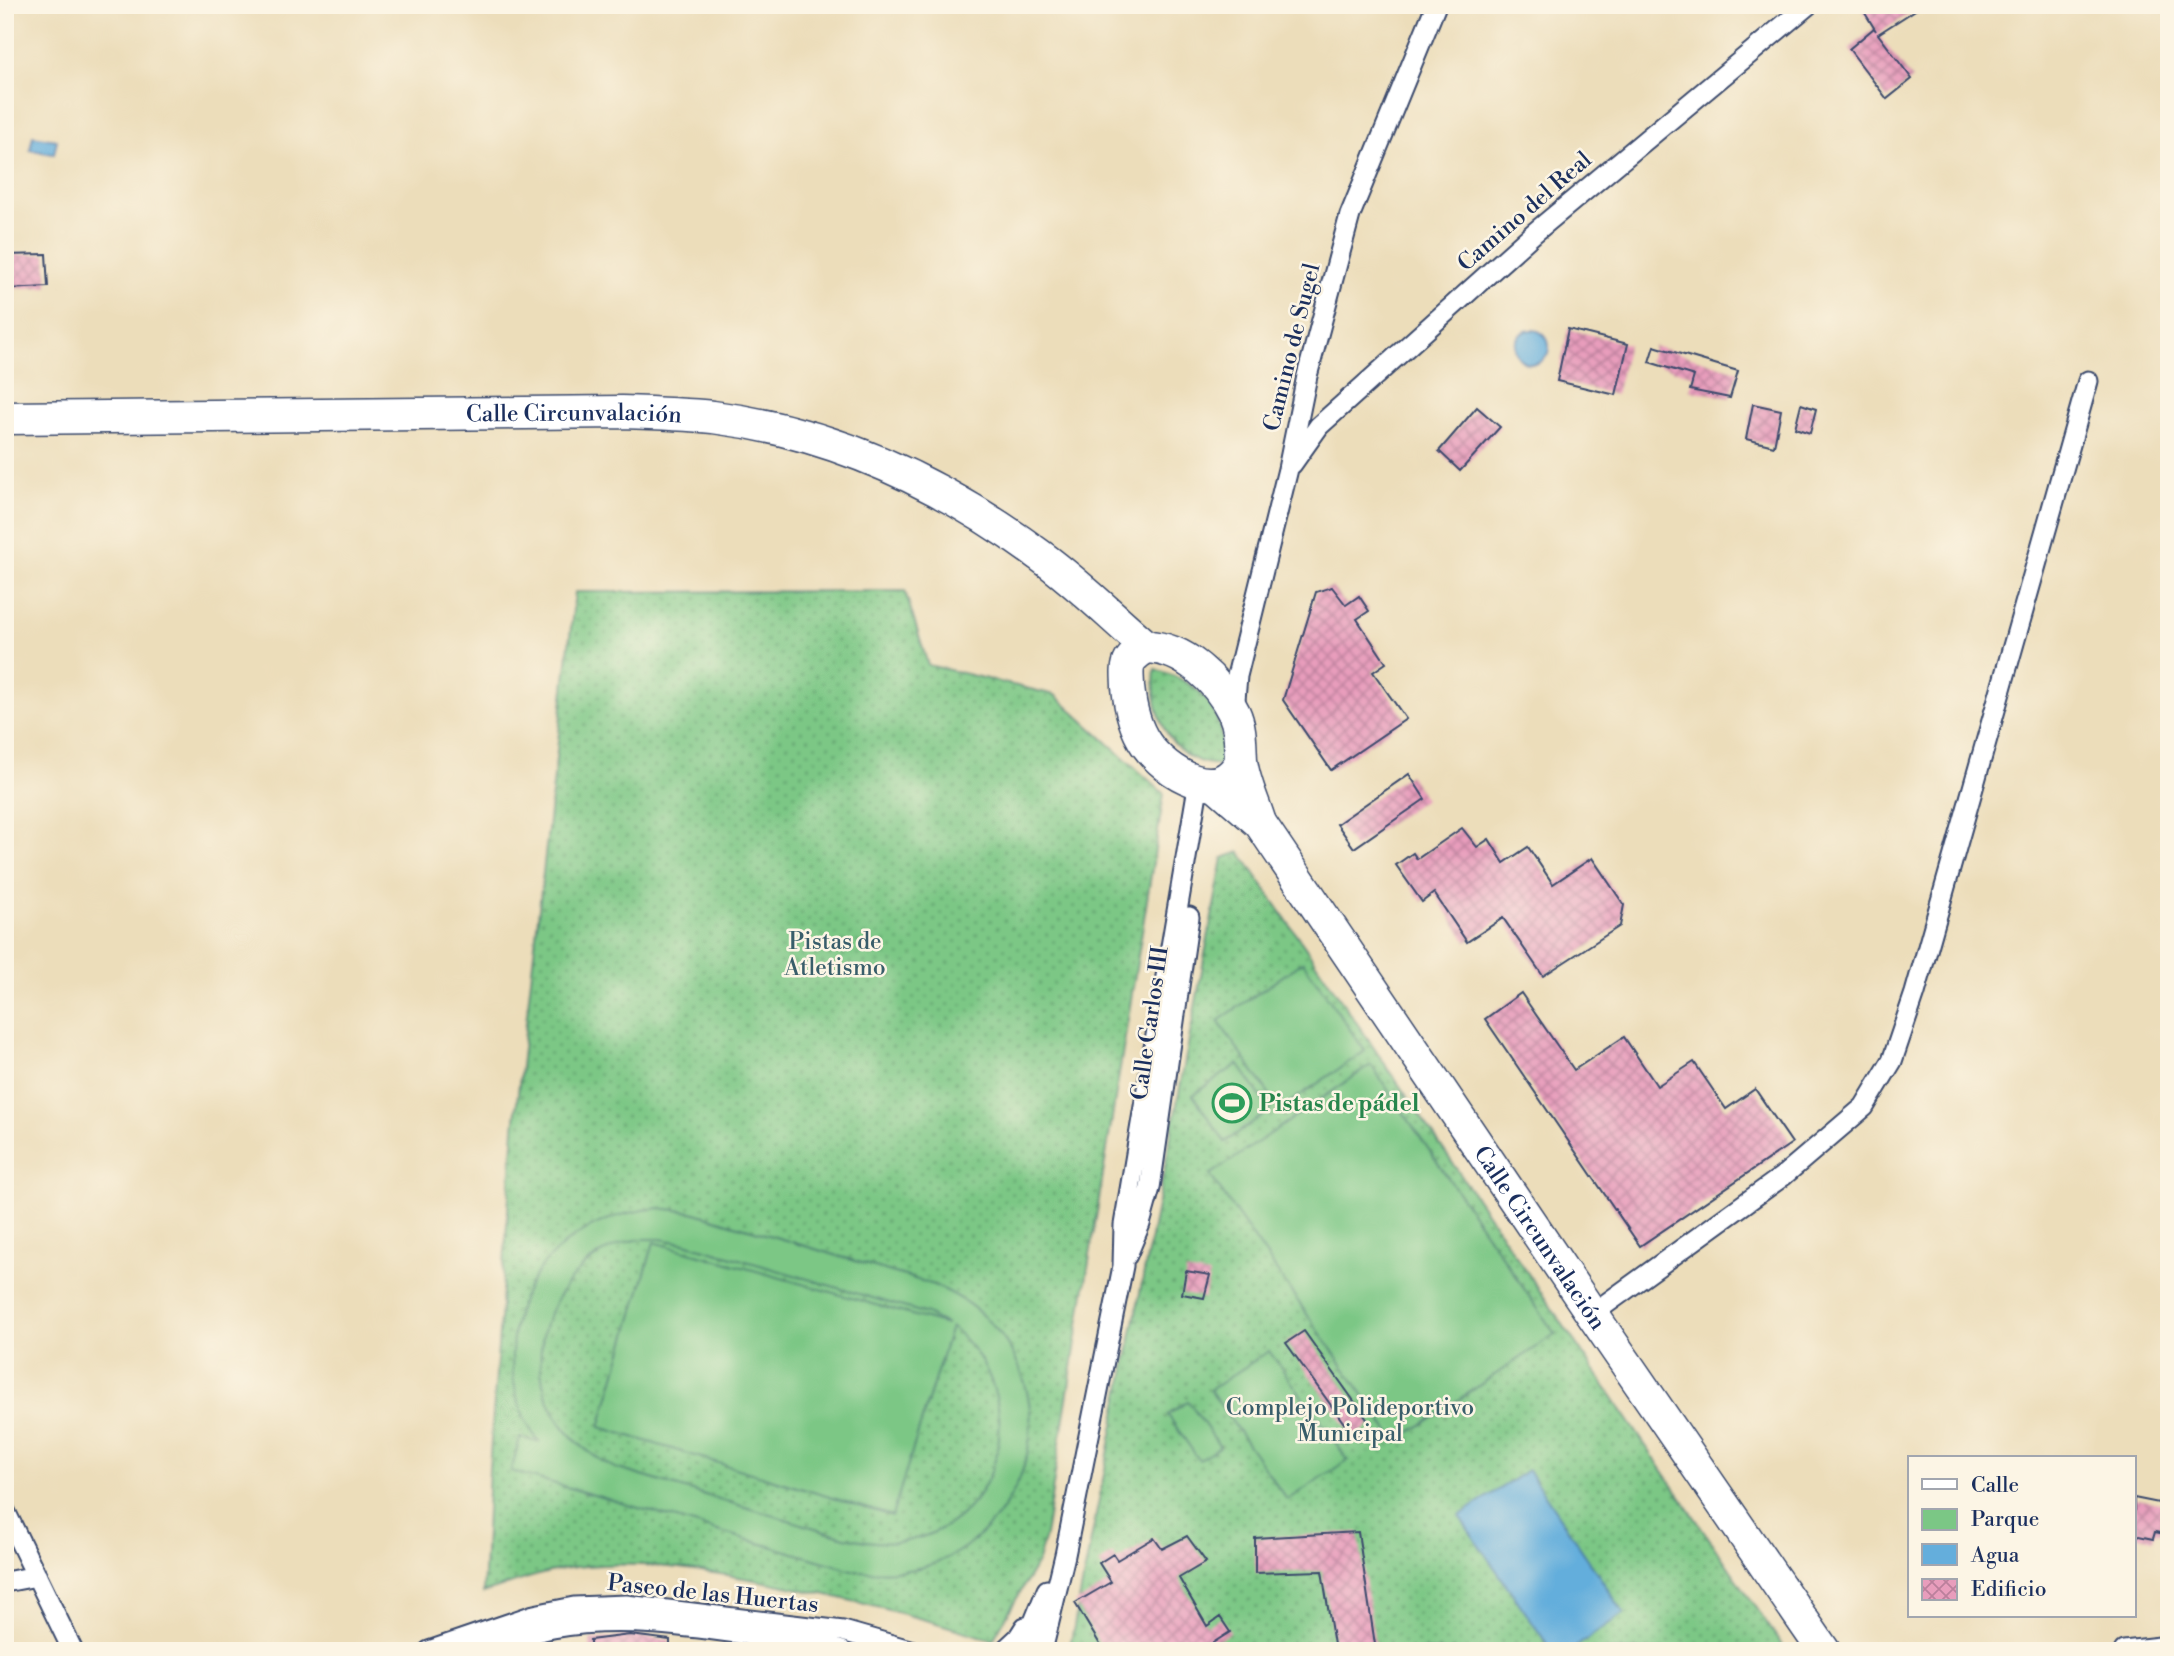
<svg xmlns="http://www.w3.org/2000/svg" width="2174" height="1656" viewBox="0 0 2174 1656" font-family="'Libre Bodoni',serif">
	<defs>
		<pattern id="green-dots" width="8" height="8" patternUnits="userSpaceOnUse" patternTransform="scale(1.75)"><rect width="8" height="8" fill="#7bc785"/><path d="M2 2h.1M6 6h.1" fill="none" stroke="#64a270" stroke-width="1.8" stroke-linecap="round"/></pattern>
		<pattern id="building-cross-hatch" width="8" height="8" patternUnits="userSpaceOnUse" patternTransform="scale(1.75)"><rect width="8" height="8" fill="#e89dbc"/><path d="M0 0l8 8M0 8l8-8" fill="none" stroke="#bb809c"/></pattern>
	</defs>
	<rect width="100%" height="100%" fill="#fcf5e5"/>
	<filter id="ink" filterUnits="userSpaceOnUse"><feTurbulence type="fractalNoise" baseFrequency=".0143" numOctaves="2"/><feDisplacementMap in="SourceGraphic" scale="14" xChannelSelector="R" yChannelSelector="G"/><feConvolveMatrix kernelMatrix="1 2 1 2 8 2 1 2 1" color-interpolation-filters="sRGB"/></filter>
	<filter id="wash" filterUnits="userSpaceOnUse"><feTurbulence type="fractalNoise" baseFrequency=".00686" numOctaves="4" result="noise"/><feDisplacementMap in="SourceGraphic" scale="28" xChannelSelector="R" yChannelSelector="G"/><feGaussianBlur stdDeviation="1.57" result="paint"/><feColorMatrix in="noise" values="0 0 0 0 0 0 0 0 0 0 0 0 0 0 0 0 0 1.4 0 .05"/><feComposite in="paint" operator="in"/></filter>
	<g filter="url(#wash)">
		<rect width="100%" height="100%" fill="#ecddba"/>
		<!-- green -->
		<path fill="url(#green-dots)" stroke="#4b7b72" stroke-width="2" d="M905,591L928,665L1055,695L1164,794L1045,1536L1038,1561L993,1640C920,1617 847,1598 771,1583C707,1571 641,1559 576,1567C544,1571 514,1583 483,1593L489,1469L514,1128L575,592Z
			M1155,669C1208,685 1223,712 1224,765C1171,766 1150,714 1155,669Z
			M1240,852L1786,1651H1069L1169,1146L1223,858Z"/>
		<!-- pitch -->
		<path fill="#7bc785" stroke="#4b7b72" stroke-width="2" fill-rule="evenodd" d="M1303,962L1365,1051L1280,1109L1218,1021Z
			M1238,1064L1270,1110L1225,1142L1193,1095Z
			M1371,1065L1555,1334L1396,1442L1210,1175Z
			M659,1208L692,1212L928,1283C1029,1319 1064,1437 994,1520C978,1540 954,1557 930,1565C905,1573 881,1572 856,1571L511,1471L520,1438L539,1442C520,1417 512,1388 512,1356C512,1269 577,1216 659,1208ZM641,1239H660L685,1243L927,1314L947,1325L654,1242L600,1427L892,1516L951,1327C1033,1391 1008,1529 898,1542C881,1544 863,1541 845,1537L615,1468C587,1454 563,1433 550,1404C519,1335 568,1250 641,1239Z
			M1269,1351L1348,1460L1287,1500L1210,1390Z
			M1188,1401L1220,1447L1199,1460L1168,1415Z"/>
		<!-- water -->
		<path fill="#64aedc" stroke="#406e9d" stroke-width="2" d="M33,136L57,140L54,154L30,150Z
			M1515 347a17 17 0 1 1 34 0a17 17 0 1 1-34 0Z
			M1528,1470L1624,1613L1570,1651H1552L1459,1516Z"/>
		<g id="blocks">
			<!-- building -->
			<path fill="url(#building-cross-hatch)" d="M1860,5H1923L1878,34L1912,79L1887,99L1849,49L1874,28L1876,31Z
				M46,254L48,287L6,289L5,255Z
				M1568,329L1628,344L1616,395L1557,381Z
				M1654,346L1738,371L1730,398L1690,390L1694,376L1649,362Z
				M1753,404L1781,410L1774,446L1746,439Z
				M1801,404L1816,409L1810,433L1795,428Z
				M1477,407L1500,427L1460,471L1439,451Z
				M1332,587L1346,605L1359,596L1369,611L1357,619L1386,663L1373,672L1406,719L1331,770L1283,700L1316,592Z
				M1409,774L1425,799L1354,848L1337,824Z
				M1462,828L1477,847L1489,839L1504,863L1528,847L1553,884L1592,858L1624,905L1620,926L1543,976L1503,918L1467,942L1434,893L1422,902L1396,865L1413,853L1417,859Z
				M1521,993L1574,1070L1624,1037L1657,1086L1694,1062L1726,1109L1755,1089L1792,1143L1640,1246L1485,1019Z
				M1186,1271L1210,1275L1204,1298L1182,1294Z
				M1304,1331L1371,1425L1354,1437L1286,1343Z
				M2134,1498L2169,1505V1535L2155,1532L2153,1539L2134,1535Z
				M1358,1532L1376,1651H1335L1322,1571L1255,1573V1538Z
				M1187,1536L1206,1562L1179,1578L1207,1626L1220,1617L1230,1632L1200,1651H1104L1075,1603L1111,1582L1099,1563L1113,1554L1117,1560L1154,1538L1162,1549Z
				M630,1635L670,1640V1651H590V1640Z"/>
		</g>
	</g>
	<g filter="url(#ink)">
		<use href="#blocks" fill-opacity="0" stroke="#3a496c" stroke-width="2"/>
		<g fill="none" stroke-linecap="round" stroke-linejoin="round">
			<defs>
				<path id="minor" d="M1292,464L1319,426L1534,233L1808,5
					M1234,712L1237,676L1288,469L1307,376L1350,215L1436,5
					M1127,1255L1140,1224L1150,1188L1189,917
					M1592,1314L1783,1176L1864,1107L1892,1061L1915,993L2088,381
					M5,1511L73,1651
					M5,1582L37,1576
					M429,1651L534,1615L574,1607L626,1605L843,1631L913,1651
					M481,1651C505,1642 528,1633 553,1628C635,1612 733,1634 816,1644L842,1651
					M1004,1651L1018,1638L1025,1627
					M1022,1651L1047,1590
					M1042,1651L1065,1555L1123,1266L1124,1225L1199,781
					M2124,1651L2169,1646"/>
				<g id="primary">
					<path id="s1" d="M5,418L622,412C653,413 683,414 713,417C834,432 945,485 1042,557C1079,584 1112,617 1147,647"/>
					<path d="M1241,761C1220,806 1166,773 1146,744C1135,728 1130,707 1128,687C1128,679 1126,668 1130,661C1134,655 1141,650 1147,647C1184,648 1218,680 1234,713C1241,728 1240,744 1241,760C1243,781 1254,803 1260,823"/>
					<path id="s2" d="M1215,784L1260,823L1592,1314L1824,1651"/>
				</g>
			</defs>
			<!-- minor casing -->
			<use href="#minor" stroke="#3a496c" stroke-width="23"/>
			<!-- primary casing -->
			<use href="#primary" stroke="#3a496c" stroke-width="35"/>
			<!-- minor -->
			<use href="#minor" stroke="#fff" stroke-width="19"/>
			<!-- primary -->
			<use href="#primary" stroke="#fff" stroke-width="32"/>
		</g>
	</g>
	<!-- icons -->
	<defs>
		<symbol id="stadium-ring" viewBox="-11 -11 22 22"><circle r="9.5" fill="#fcf5e5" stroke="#2e9e5b" stroke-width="1.5"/><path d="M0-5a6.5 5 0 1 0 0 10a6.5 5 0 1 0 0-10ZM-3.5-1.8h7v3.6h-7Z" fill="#2e9e5b"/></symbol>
	</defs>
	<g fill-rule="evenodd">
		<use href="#stadium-ring" x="1210" y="1081" width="44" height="44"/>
	</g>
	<g text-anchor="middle" stroke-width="5" stroke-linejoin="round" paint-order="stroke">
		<!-- street labels -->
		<g font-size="23" fill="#1b2f5e" stroke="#fcf5e5">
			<text transform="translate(1524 211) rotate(-41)" y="8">Camino del Real</text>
			<text transform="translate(1291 347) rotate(-76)" y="8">Camino de Sugel</text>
			<text dy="8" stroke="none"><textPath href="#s1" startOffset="569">Calle Circunvalación</textPath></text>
			<text transform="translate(1149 1023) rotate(-82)" y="8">Calle Carlos III</text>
			<text dy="8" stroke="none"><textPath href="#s2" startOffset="560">Calle Circunvalación</textPath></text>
			<text transform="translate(713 1593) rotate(6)" y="8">Paseo de las Huertas</text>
		</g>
		<!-- park labels -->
		<g font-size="23" fill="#385d6a" stroke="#fcf5e5">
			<text x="835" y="949">Pistas de<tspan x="835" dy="26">Atletismo</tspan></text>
			<text x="1350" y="1415">Complejo Polideportivo<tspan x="1350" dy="26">Municipal</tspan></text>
		</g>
		<!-- leisure labels -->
		<g font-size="23" font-weight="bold" fill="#27864d" stroke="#fcf5e5" text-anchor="start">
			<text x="1259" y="1111">Pistas de pádel</text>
		</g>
	</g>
	<!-- margin -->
	<rect width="2174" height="1656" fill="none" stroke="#fcf5e5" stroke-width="28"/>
	<!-- legend -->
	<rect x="1908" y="1456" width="228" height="161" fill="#fcf5e5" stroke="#a2a6af" stroke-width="2"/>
	<rect x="1922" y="1479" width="35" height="10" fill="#ffffff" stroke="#a2a6af" stroke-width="2"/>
	<text x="1971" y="1492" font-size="21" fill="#1b2f5e">Calle</text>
	<rect x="1922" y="1509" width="35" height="21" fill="#7bc785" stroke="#a2a6af" stroke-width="2"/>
	<text x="1971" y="1526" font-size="21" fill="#1b2f5e">Parque</text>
	<rect x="1922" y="1544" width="35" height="21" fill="#64aedc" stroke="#a2a6af" stroke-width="2"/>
	<text x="1971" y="1562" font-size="21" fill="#1b2f5e">Agua</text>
	<rect x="1922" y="1579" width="35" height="21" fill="url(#building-cross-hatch)" stroke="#a2a6af" stroke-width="2"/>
	<text x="1971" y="1596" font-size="21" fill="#1b2f5e">Edificio</text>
</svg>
